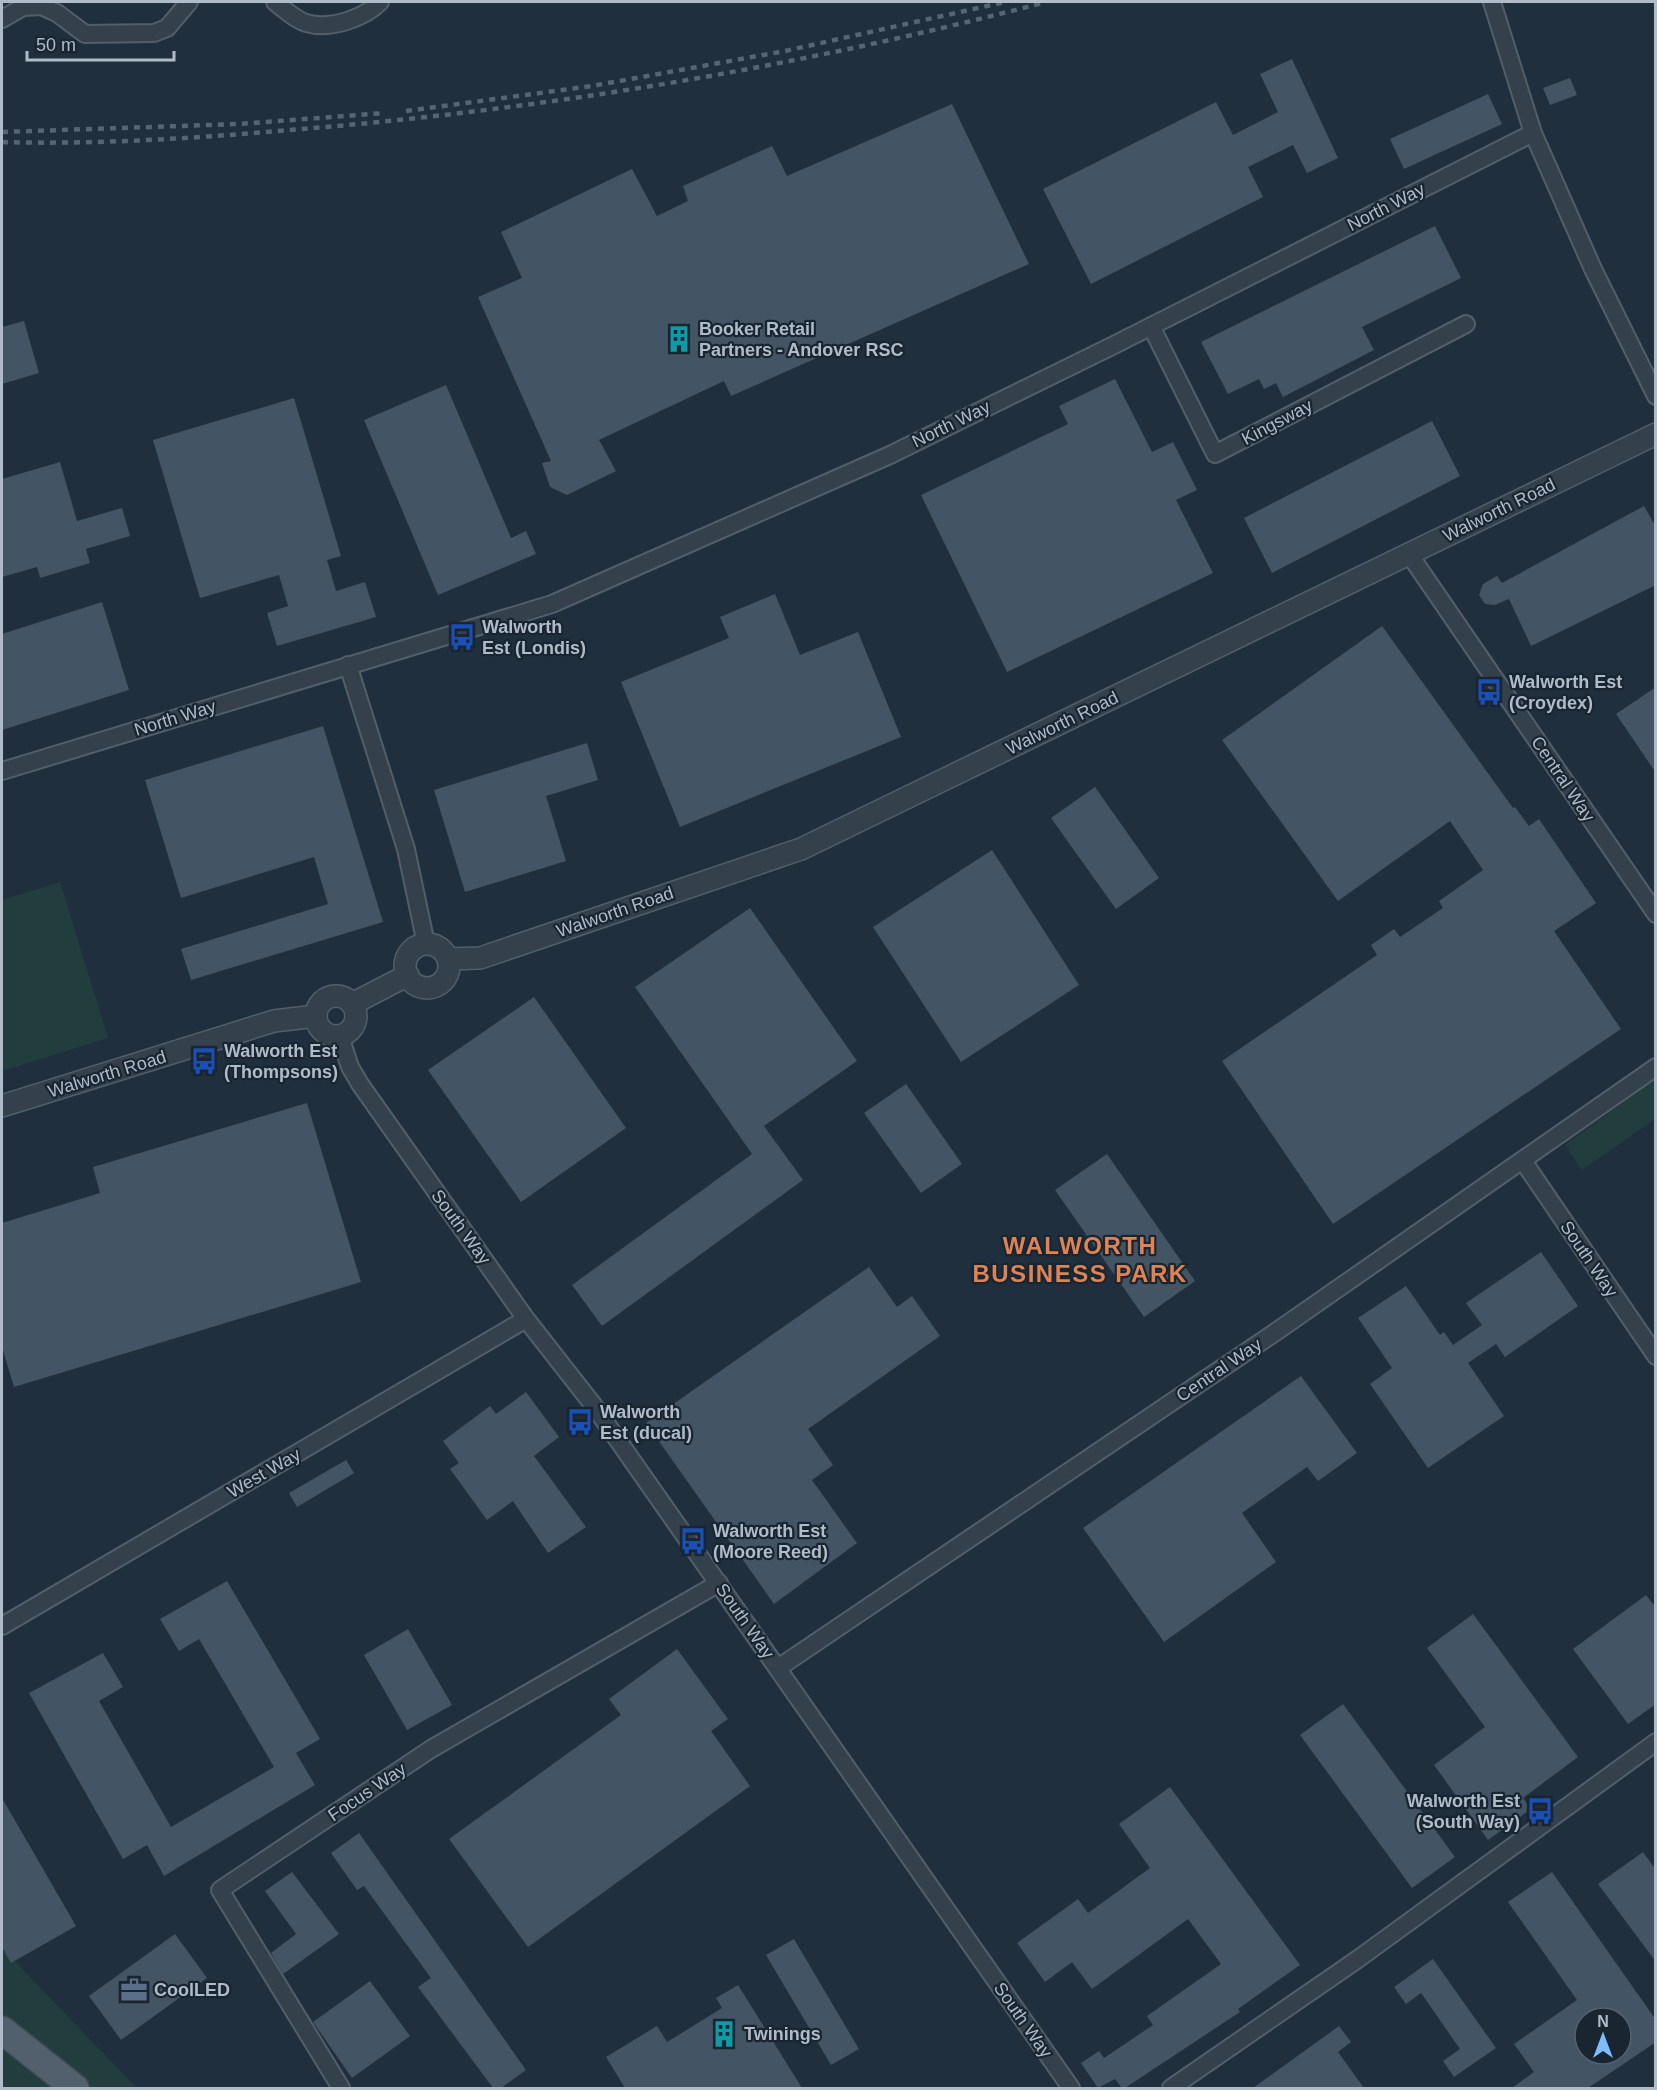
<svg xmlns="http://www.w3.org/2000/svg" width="1657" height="2090" font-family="Helvetica,sans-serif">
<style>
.green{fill:#223d3e}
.building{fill:#435464;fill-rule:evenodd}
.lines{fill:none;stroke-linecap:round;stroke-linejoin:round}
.minor-casing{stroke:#525e6a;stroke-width:20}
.tertiary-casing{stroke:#525e6a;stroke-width:24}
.primary-casing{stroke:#3d4a56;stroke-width:30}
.minor{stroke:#34414d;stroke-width:16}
.tertiary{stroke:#34414d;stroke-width:21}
.primary{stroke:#52606d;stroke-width:27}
.rail{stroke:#556574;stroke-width:4.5;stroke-dasharray:6 6;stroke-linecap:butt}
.labels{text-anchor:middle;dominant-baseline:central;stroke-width:4.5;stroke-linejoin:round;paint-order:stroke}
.street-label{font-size:18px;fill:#afbbc9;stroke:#192631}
.poi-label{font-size:18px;font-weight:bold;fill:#afbbc9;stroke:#192631;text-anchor:start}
.district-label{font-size:24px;font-weight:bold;letter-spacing:1.5px;fill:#de8355;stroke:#192631}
</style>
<rect width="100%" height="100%" fill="#202f3d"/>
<path class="green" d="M 60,882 L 108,1038 L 2,1071 L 2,900 Z
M 1655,1079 L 1655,1119 L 1582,1170 L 1565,1145 Z
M 2,1948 L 130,2081 L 138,2088 L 2,2088 Z"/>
<path class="building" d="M 1292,59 L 1338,158 L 1307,173 L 1293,145 L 1248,167 L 1263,197 L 1091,284 L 1043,189 L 1216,102 L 1233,135 L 1278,112 L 1260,74 Z
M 1570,78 L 1577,95 L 1550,105 L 1543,88 Z
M 1488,94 L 1502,124 L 1404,169 L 1390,139 Z
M 952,104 L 1029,264 L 731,396 L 724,381 L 599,440 L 616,471 L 567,495 L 550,487 L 542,463 L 551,461 L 478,297 L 522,278 L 501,232 L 632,169 L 657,216 L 688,201 L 683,186 L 772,146 L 787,176 Z
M 1435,226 L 1461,278 L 1362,327 L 1374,350 L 1283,397 L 1276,383 L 1264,389 L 1259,379 L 1228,394 L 1201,342 Z
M 24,321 L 39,373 L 2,384 L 2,327 Z
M 1115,379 L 1152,452 L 1173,442 L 1197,490 L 1176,500 L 1213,573 L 1007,672 L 921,495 L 1068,424 L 1059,406 Z
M 446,385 L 511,538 L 526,531 L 536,554 L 438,595 L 364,420 Z
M 294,398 L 341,556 L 327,560 L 336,591 L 365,582 L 376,617 L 277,646 L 267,613 L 288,606 L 279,575 L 200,598 L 153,440 Z
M 1432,421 L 1460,476 L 1272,573 L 1244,518 Z
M 60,462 L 77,521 L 122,508 L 130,536 L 86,549 L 90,563 L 40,578 L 37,567 L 2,577 L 2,479 Z
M 1644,506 L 1656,527 L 1656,585 L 1531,646 L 1509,599 L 1495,605 L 1485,604 L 1479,595 L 1483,584 L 1497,576 L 1502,583 Z
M 775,594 L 800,655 L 858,632 L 901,737 L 680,827 L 621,682 L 729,638 L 720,617 Z
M 102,602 L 129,690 L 2,730 L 2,634 Z
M 1382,626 L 1513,808 L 1515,807 L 1529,826 L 1539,819 L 1596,903 L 1554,931 L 1621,1029 L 1333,1224 L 1222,1061 L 1377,955 L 1371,945 L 1394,929 L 1400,937 L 1443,908 L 1439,901 L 1483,870 L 1450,821 L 1338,901 L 1222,740 Z
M 1656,687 L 1656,773 L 1616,714 Z
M 323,726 L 383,922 L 191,980 L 181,949 L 328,904 L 314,857 L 181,898 L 145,780 Z
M 587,743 L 598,780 L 546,796 L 566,861 L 465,892 L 434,790 Z
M 1095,787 L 1159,878 L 1116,909 L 1051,818 Z
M 992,850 L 1079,985 L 961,1062 L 873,927 Z
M 750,908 L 857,1061 L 764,1126 L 803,1180 L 602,1326 L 572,1285 L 752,1154 L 635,987 Z
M 534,997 L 626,1128 L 521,1202 L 428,1070 Z
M 906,1084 L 962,1164 L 921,1193 L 864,1113 Z
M 307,1103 L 361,1282 L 14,1387 L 2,1347 L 2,1223 L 100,1193 L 93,1167 Z
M 1107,1154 L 1195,1281 L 1144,1317 L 1055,1190 Z
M 1541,1252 L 1578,1306 L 1505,1357 L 1496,1344 L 1468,1363 L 1504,1416 L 1428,1468 L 1370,1384 L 1392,1368 L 1358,1318 L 1406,1286 L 1440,1335 L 1444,1332 L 1453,1345 L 1482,1325 L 1466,1303 Z
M 869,1267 L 897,1307 L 912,1296 L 940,1336 L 808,1429 L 833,1465 L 812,1480 L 857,1543 L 774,1604 L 646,1423 Z
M 1301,1376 L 1357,1453 L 1318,1481 L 1307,1467 L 1242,1513 L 1276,1562 L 1164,1642 L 1083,1528 Z
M 526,1392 L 559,1437 L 534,1456 L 586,1527 L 548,1553 L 513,1501 L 487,1520 L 450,1469 L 459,1463 L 443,1441 L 490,1406 L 496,1414 Z
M 346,1460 L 354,1473 L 297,1507 L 289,1493 Z
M 227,1581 L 320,1739 L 296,1753 L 315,1785 L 164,1876 L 147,1845 L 123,1859 L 29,1693 L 103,1653 L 123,1687 L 99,1701 L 171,1827 L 274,1767 L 199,1639 L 179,1651 L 160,1619 Z
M 1646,1595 L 1656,1608 L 1656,1704 L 1628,1724 L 1573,1649 Z
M 1473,1614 L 1578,1757 L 1523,1798 L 1531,1809 L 1488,1840 L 1434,1765 L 1485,1727 L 1427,1648 Z
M 408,1629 L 452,1705 L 407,1730 L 364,1655 Z
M 677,1649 L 728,1719 L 711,1731 L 750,1786 L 528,1947 L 449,1839 L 621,1715 L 609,1699 Z
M 1343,1704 L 1455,1857 L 1412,1888 L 1300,1735 Z
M 1170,1787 L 1300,1965 L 1238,2009 L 1240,2012 L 1125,2088 L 1122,2088 L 1115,2079 L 1098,2088 L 1081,2063 L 1099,2051 L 1104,2058 L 1153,2025 L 1147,2016 L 1221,1964 L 1188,1919 L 1092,1989 L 1072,1962 L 1045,1982 L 1017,1943 L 1078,1899 L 1088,1913 L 1150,1868 L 1119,1824 Z
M 2,1798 L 76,1926 L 11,1963 L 2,1947 Z
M 359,1833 L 526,2070 L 501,2088 L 493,2088 L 418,1987 L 431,1978 L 364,1886 L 357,1890 L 331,1853 Z
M 1643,1852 L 1656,1870 L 1656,1962 L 1598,1884 Z
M 292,1872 L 339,1934 L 283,1974 L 271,1953 L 296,1934 L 265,1891 Z
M 1552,1872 L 1656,2020 L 1656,2042 L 1588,2088 L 1512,2088 L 1534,2072 L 1514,2044 L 1577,2000 L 1508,1902 ZM 1585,2018 L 1621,2018 L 1621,2054 L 1585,2054 Z
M 175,1934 L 207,1978 L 121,2040 L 89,1996 Z
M 794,1939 L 859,2049 L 831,2065 L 766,1955 Z
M 1433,1959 L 1496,2048 L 1454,2077 L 1443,2061 L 1460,2049 L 1421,1993 L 1406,2004 L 1394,1987 Z
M 370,1981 L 410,2036 L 352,2078 L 313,2022 Z
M 738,1985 L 802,2088 L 625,2088 L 606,2057 L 657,2026 L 667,2042 L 722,2008 L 716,1998 Z
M 1339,2026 L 1351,2042 L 1338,2052 L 1364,2088 L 1253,2088 Z"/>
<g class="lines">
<defs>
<path id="minor" d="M 275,2 C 284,9 294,19 306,23 C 329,30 363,19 380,2
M 1492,2 L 1533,133 L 1593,269 L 1656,396
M 2,19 L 23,7 L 41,6 L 57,13 L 85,34 L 154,33 L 167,28 L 189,2
M 1151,326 L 1215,454 L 1466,324
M 1409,554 L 1656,914
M 348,665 L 406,849 L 426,944
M 2,771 L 552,604 L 890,455 L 1114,345 L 1533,133
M 340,1036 L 350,1067 L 360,1084 L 526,1319 L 594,1406 L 1071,2088
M 1523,1161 L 1656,1356
M 2,1626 L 526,1319
M 778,1668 L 1277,1331 L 1656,1067
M 341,2088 L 220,1890 L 431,1749 L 719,1583
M 1171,2088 L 1358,1959 L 1656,1742"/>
<path id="tertiary" d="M405 966a22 22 0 1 1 44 0a22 22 0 1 1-44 0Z
M 448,959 L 480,958 L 801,849 L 1656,434
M316 1016a20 20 0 1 1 40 0a20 20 0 1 1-40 0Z
M 352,1004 L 408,975
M 2,1106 L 274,1021 L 316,1016"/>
<path id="primary" d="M 2,2030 L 75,2088"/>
</defs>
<use href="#minor" class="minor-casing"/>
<use href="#tertiary" class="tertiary-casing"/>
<use href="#primary" class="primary-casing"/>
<use href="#minor" class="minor"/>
<use href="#tertiary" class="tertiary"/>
<use href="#primary" class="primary"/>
<path class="rail" d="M 406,111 L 592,86 L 785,51 L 1005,2
M 2,132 L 239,124 L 385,113
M 2,142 C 104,145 212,137 314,128 C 561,107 807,65 1046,2"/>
</g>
<defs>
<symbol id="building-bare" viewBox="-9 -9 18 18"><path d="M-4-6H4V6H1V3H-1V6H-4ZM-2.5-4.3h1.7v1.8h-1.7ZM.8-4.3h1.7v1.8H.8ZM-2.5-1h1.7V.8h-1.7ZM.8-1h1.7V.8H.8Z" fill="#0f9aa8" stroke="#192631" stroke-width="2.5" paint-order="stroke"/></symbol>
<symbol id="bus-bare" viewBox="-9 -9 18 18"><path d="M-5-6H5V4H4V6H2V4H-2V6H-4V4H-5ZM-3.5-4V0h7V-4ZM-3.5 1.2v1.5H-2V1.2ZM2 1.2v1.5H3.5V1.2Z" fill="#1a4fb4" stroke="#192631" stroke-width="2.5" paint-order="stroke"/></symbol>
<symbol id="office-bare" viewBox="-9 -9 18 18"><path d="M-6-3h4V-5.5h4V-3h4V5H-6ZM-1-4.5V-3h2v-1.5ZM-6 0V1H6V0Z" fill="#5c6f8a" stroke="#192631" stroke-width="2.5" paint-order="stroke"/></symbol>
</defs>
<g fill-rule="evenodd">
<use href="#building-bare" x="660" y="320" width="38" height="38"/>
<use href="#bus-bare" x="443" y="618" width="38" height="38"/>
<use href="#bus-bare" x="1470" y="673" width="38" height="38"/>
<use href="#bus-bare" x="185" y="1042" width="38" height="38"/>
<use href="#bus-bare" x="561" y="1403" width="38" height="38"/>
<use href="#bus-bare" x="674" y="1522" width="38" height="38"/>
<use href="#bus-bare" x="1521" y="1792" width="38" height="38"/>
<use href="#office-bare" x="115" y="1971" width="38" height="38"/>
<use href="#building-bare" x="705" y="2015" width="38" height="38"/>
</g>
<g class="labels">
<g class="street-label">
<text transform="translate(1386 207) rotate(-27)">North Way</text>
<text transform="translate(1277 422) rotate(-28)">Kingsway</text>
<text transform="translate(951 424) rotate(-26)">North Way</text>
<text transform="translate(1499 510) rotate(-26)">Walworth Road</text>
<text transform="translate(175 718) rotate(-17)">North Way</text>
<text transform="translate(1062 723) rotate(-26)">Walworth Road</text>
<text transform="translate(1563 779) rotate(56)">Central Way</text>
<text transform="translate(615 912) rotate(-19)">Walworth Road</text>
<text transform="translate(107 1074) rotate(-17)">Walworth Road</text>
<text transform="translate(461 1227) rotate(54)">South Way</text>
<text transform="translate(1589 1259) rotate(56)">South Way</text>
<text transform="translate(1219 1370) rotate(-34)">Central Way</text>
<text transform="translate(264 1473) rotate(-30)">West Way</text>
<text transform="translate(745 1621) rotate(55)">South Way</text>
<text transform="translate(367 1792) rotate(-34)">Focus Way</text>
<text transform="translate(1023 2020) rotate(55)">South Way</text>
</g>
<g class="poi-label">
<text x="699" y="329">Booker Retail<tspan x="699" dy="21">Partners - Andover RSC</tspan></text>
<text x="482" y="627">Walworth<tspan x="482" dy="21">Est (Londis)</tspan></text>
<text x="1509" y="682">Walworth Est<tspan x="1509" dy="21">(Croydex)</tspan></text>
<text x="224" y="1051">Walworth Est<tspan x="224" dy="21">(Thompsons)</tspan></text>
<text x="600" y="1412">Walworth<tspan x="600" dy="21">Est (ducal)</tspan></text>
<text x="713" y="1531">Walworth Est<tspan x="713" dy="21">(Moore Reed)</tspan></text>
<text x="1520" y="1801" text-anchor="end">Walworth Est<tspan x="1520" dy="21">(South Way)</tspan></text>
<text x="154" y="1990">CoolLED</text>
<text x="744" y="2034">Twinings</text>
</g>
<g class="district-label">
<text x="1080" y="1245">WALWORTH<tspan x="1080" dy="28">BUSINESS PARK</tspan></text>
</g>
</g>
<rect width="1657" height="2090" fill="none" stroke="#afbbc9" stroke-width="6"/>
<g transform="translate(1603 2036)"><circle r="28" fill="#192631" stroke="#55626e" stroke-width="1.5"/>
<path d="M0-4.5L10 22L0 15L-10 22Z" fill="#7ebcff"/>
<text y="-9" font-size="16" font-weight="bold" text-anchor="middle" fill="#afbbc9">N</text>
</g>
<path d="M27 51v9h147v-9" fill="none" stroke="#afbbc9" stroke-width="3"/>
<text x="36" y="51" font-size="18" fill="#afbbc9" stroke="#192631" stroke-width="4.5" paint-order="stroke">50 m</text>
</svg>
